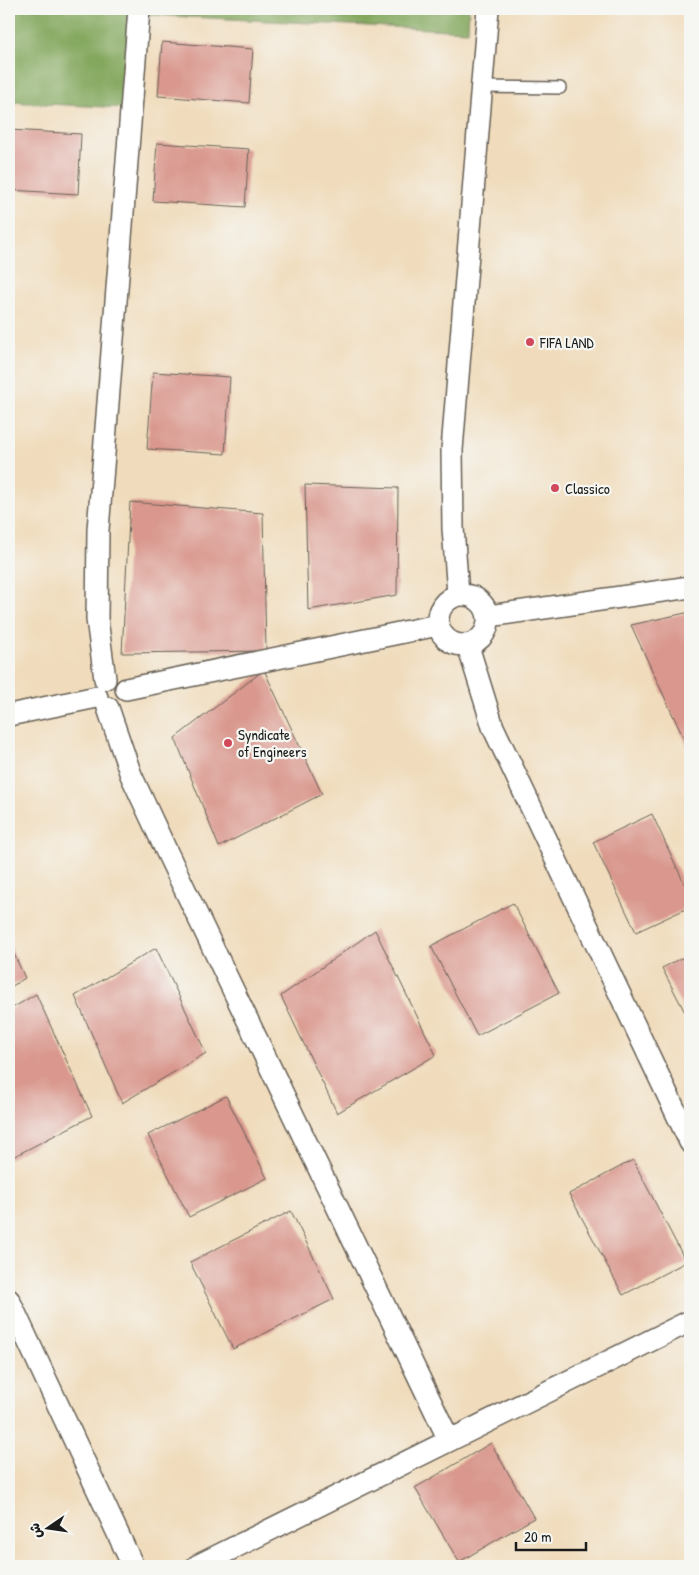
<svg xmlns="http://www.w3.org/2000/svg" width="699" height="1575" font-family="'Patrick Hand','Playpen Sans Arabic',sans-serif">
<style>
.forest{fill:#83a75d;stroke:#50623c}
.building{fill:#d9978d}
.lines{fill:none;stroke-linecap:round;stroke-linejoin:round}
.service-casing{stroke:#665f54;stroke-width:14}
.minor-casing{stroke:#665f54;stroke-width:24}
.service{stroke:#fff;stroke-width:11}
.minor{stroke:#fff;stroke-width:21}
.poi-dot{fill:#d1495b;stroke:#f6f6f2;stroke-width:2}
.labels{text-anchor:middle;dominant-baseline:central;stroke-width:4.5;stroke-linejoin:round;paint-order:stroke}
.poi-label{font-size:15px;fill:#1c1c1c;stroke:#f6f6f2;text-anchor:start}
</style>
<rect width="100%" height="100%" fill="#f6f6f2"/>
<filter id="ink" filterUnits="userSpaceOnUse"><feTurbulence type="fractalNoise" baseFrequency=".02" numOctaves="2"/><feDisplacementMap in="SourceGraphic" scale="10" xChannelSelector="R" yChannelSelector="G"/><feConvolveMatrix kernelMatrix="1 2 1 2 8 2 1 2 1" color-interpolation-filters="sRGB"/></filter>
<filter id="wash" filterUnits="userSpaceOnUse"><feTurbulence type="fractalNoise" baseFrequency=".0096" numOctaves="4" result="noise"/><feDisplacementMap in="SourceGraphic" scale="20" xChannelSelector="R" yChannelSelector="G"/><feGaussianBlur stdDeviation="1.12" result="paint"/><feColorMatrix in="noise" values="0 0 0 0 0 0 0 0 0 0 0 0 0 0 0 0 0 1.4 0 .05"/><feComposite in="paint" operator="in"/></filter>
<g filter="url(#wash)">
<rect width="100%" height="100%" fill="#f0dcbc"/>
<path class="forest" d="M 9,9 L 469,9 L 468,31 L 129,14 L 125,108 L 9,102 Z"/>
<g id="blocks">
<path class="building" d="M 162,42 L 253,49 L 249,103 L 158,96 Z
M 9,130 L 81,134 L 78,194 L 9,190 Z
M 157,143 L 249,149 L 245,207 L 153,201 Z
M 153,372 L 230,377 L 225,454 L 147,449 Z
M 305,485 L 398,488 L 397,595 L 308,610 Z
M 130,502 L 263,513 L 266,651 L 122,653 Z
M 690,612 L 690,752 L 631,625 Z
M 264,670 L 322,794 L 219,847 L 175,738 Z
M 652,814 L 690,896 L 690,907 L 636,932 L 593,842 Z
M 513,903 L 559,993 L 477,1036 L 431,946 Z
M 375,930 L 436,1055 L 337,1113 L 281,996 Z
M 9,943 L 25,978 L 9,988 Z
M 156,948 L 206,1053 L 122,1103 L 75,996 Z
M 690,954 L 690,1022 L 662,968 Z
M 36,994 L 92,1116 L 9,1159 L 9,1010 Z
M 226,1096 L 267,1178 L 189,1217 L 148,1135 Z
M 633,1160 L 686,1262 L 623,1295 L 569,1194 Z
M 291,1211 L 334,1299 L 233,1349 L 190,1262 Z
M 491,1443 L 534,1518 L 459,1562 L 415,1488 Z"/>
</g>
</g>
<g filter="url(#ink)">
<use href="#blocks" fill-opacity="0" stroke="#665f54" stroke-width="1"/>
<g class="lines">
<defs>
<path id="service" d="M 483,87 L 560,88"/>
<path id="minor" d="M 458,594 L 453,528 L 452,450 L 488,9
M438 620a25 25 0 1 1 50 0a25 25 0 1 1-50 0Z
M 489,616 L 690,587
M 468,646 L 493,727 L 690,1142
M 105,679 L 97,619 L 98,530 L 139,9
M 126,689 L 438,625
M 108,708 L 131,775 L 165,848 L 449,1440
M 9,715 L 97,697
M 9,1300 L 133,1566
M 197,1566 L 690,1321"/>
</defs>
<use href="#service" class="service-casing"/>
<use href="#minor" class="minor-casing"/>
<use href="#service" class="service"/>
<use href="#minor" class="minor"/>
</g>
</g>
<g class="poi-dot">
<circle cx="530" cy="342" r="5"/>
<circle cx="555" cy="488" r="5"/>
<circle cx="228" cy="743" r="5"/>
</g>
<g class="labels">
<g class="poi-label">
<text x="540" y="342">FIFA LAND</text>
<text x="565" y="488">Classico</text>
<text x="238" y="734">Syndicate<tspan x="238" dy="17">of Engineers</tspan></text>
</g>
</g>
<rect width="699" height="1575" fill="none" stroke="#f6f6f2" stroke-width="30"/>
<g transform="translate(48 1528) rotate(257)" stroke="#f6f6f2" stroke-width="4" paint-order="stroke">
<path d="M0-4L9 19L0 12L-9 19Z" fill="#1c1c1c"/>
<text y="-8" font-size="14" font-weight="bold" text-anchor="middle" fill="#1c1c1c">ش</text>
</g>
<path d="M516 1542v8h70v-8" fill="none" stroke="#1c1c1c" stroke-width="2.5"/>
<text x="524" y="1542" font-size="15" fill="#1c1c1c" stroke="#f6f6f2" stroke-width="4" paint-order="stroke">20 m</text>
</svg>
